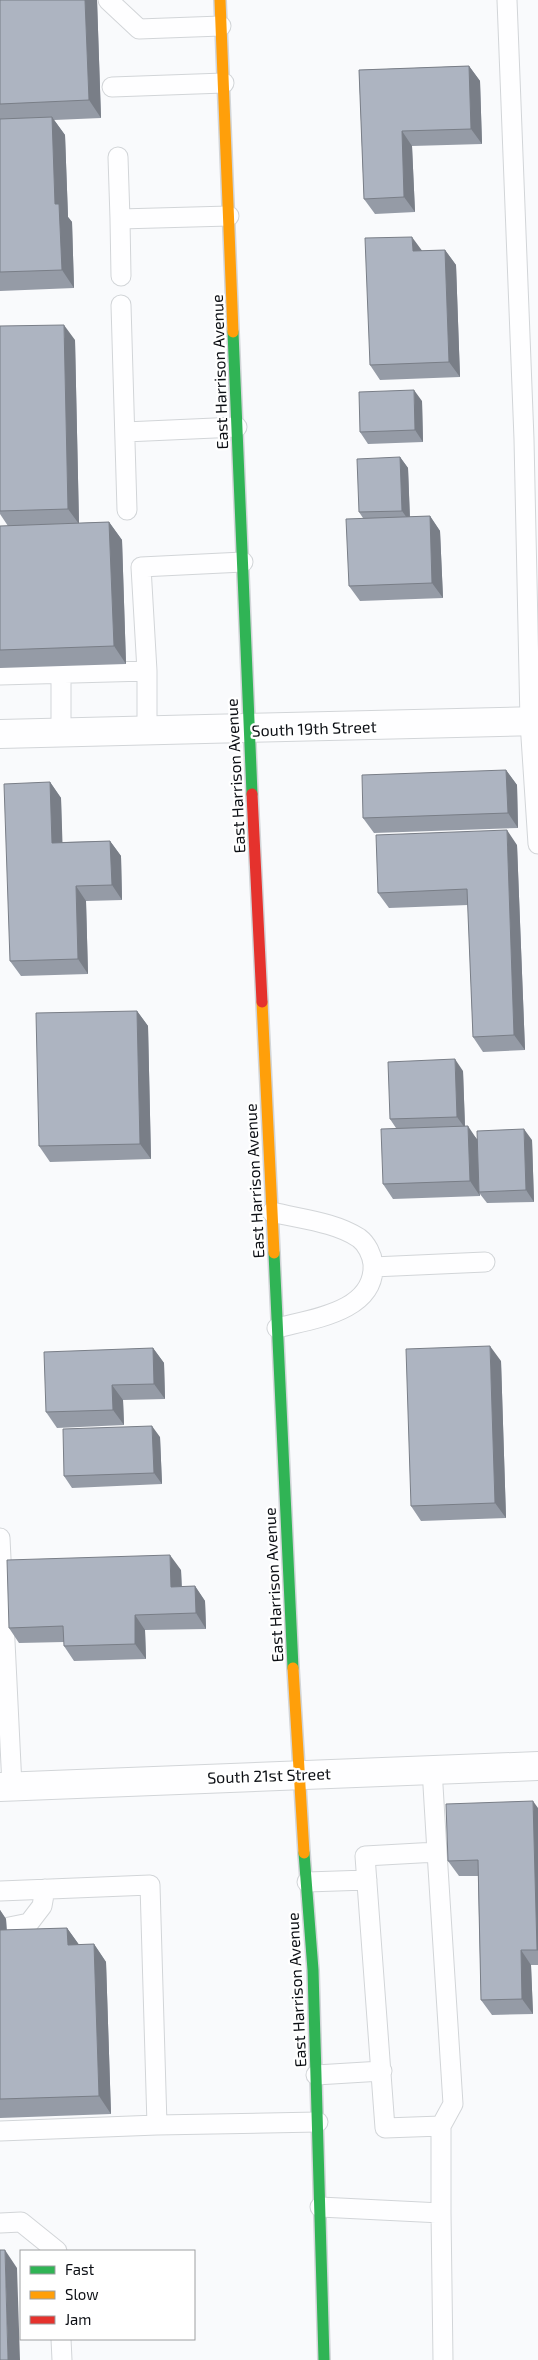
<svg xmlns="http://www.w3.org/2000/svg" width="538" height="2360" font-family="'Exo 2',sans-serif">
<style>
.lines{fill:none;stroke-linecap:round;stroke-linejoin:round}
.lane-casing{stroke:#d2d5d8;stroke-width:21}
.street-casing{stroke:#d2d5d8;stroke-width:30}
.fast-casing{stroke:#d2d5d8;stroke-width:14}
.slow-casing{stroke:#d2d5d8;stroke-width:14}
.jam-casing{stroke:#d2d5d8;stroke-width:14}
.lane{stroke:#fefeff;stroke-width:19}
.street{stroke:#fefeff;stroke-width:28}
.fast{stroke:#30b455;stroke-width:11}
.slow{stroke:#ff9f0a;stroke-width:11}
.jam{stroke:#e5322d;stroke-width:11}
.wall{fill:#959ba6}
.shaded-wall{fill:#797e87}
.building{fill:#adb4c1;stroke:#797e87}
.labels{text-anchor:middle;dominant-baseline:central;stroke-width:4.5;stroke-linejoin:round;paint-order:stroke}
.street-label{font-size:16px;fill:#0c0f14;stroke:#fff}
</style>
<rect width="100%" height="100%" fill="#f9fafc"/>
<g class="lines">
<defs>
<path id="lane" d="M 108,0 L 139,29 L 221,26
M 507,0 L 524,439 L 530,722 L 538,844
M 112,87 L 224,83
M 118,157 L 120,219 L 229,216
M 120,219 L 121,276
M 121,305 L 127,510
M 125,432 L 237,427
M 61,674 L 61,733
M 0,675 L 147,671
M 147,732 L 147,671 L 141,567 L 243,562
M 272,1212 C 300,1219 335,1222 359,1238 C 367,1244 372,1255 373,1264 C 376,1312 311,1319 277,1328
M 373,1267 L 485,1262
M 0,1538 L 12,1786
M 432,1769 L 437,1852 L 365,1856 L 385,2128 L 441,2126
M 437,1852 L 453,2104 L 441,2126 L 441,2213
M 307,1882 L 367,1880
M 0,1891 L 150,1885 L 157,2125
M 0,1929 L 29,1923 L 42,1906 L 45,1889
M 316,2075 L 382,2071
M 0,2131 L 157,2125 L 318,2122
M 320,2207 L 441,2213 L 443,2360
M 0,2223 L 21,2222 L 57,2251
M 61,2339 L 62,2360"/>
<path id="street" d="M 0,734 L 538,721
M 0,1787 L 538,1766"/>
<path id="fast" d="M 233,332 L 252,794
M 274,1253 L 293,1668
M 304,1853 L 313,1970 L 324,2360"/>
<path id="slow" d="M 220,0 L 233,332
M 262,1002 L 274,1253
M 293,1668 L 304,1853"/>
<path id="jam" d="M 252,794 L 262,1002"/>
</defs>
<use href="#lane" class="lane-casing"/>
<use href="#street" class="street-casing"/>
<use href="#fast" class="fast-casing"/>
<use href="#slow" class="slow-casing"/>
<use href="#jam" class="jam-casing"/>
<use href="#lane" class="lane"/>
<use href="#street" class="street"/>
<use href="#fast" class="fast"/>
<use href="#slow" class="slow"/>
<use href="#jam" class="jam"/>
</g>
<path class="wall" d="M 0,0 L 97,0 L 101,118 L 54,120 L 65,135 L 68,217 L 72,222 L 74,288 L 0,291 Z
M 469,66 L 480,81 L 482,144 L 412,146 L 415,212 L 375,214 L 364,199 L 359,70 Z
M 445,250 L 456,265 L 460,377 L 380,380 L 370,365 L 422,251 Z
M 0,326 L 75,340 L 79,523 L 109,522 L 122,540 L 126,664 L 0,668 L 0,526 L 8,526 L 0,514 Z
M 422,401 L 423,442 L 368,444 L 360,432 Z
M 400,457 L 408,468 L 410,517 L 430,516 L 440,531 L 443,598 L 360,601 L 349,586 L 363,518 L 359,512 Z
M 506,770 L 517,785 L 518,828 L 374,833 L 363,818 Z
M 50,782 L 61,798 L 62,842 L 110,841 L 121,856 L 122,900 L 86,901 L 88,974 L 21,976 L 10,961 Z
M 517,845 L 525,1050 L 483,1052 L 473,1037 L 468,905 L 389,908 L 378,893 Z
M 137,1011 L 148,1026 L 151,1159 L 50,1162 L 39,1146 Z
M 463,1071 L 465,1126 L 477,1139 L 532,1140 L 534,1202 L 487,1203 L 480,1194 L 480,1196 L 393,1199 L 383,1184 L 396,1128 L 390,1119 Z
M 153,1348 L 164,1363 L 165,1399 L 123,1400 L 124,1425 L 57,1428 L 46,1412 Z
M 501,1361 L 506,1518 L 421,1521 L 411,1506 Z
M 160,1437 L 162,1484 L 72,1488 L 64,1476 Z
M 181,1570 L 182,1587 L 195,1586 L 205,1601 L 206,1629 L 145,1630 L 146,1659 L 74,1661 L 64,1646 L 64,1642 L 19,1643 L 9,1628 Z
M 538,1808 L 538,1965 L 531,1965 L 533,2014 L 492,2015 L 481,2000 L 478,1876 L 459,1876 L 448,1861 Z
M 0,1910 L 6,1919 L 7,1930 L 67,1928 L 79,1945 L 94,1944 L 106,1962 L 111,2114 L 0,2118 Z"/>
<path class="shaded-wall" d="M 85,0 L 97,0 L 101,118 L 89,100 Z
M 469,66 L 480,81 L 482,144 L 471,129 Z
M 52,117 L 65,135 L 68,217 L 72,222 L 74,288 L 62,270 L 55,204 Z
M 402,131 L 412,146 L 415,212 L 404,197 Z
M 412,237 L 423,252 L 413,251 Z
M 445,250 L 456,265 L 460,377 L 449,362 Z
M 64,325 L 75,340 L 79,524 L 68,509 Z
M 414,390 L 422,401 L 423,442 L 415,430 Z
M 400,457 L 408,468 L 410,522 L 402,511 Z
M 430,516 L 440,531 L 443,598 L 432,583 Z
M 109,522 L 122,540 L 126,664 L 114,646 Z
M 506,770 L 517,785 L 518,828 L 508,813 Z
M 50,782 L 61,798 L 63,858 L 52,843 Z
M 507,830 L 517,845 L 525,1050 L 514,1035 Z
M 110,841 L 121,856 L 122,900 L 112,885 Z
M 76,886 L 86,901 L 88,974 L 78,959 Z
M 137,1011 L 148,1026 L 151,1159 L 140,1144 Z
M 455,1059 L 463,1071 L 465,1128 L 457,1117 Z
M 468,1126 L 478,1141 L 479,1192 L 480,1196 L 470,1181 Z
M 524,1129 L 532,1140 L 534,1202 L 526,1190 Z
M 490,1346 L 501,1361 L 506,1518 L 495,1503 Z
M 153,1348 L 164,1363 L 165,1399 L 154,1384 Z
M 112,1385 L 123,1400 L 124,1425 L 113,1410 Z
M 152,1426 L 160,1437 L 162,1484 L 154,1473 Z
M 170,1555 L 181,1570 L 182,1602 L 171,1587 Z
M 195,1586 L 205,1601 L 206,1629 L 196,1613 Z
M 135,1615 L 145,1630 L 146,1659 L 135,1644 Z
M 533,1801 L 538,1808 L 538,1951 L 537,1950 Z
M 0,1910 L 6,1919 L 7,1949 L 0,1938 Z
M 67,1928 L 80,1946 L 68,1945 Z
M 94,1944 L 106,1962 L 111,2114 L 99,2096 Z
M 521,1950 L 531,1965 L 533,2014 L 522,1999 Z
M 5,2250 L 17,2268 L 20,2360 L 8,2360 Z"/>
<path class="building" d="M 0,0 L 85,0 L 89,100 L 0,104 Z
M 469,66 L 471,129 L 402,131 L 404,197 L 364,199 L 359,70 Z
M 52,117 L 55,204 L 59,204 L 62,270 L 0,272 L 0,119 Z
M 412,237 L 413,251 L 445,250 L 449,362 L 370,365 L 365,238 Z
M 64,325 L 68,509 L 0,511 L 0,326 Z
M 414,390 L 415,430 L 360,432 L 359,392 Z
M 400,457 L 402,511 L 359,512 L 357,459 Z
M 430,516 L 432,583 L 349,586 L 346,519 Z
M 109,522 L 114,646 L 0,650 L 0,526 Z
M 506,770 L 508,813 L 363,818 L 362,775 Z
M 50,782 L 52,843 L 110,841 L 112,885 L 76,886 L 78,959 L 10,961 L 4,784 Z
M 507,830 L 514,1035 L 473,1037 L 467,889 L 378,893 L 376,835 Z
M 137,1011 L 140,1144 L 39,1146 L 36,1013 Z
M 455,1059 L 457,1117 L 390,1119 L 388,1062 Z
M 468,1126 L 470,1181 L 383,1184 L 381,1129 Z
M 524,1129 L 526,1190 L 479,1192 L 477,1131 Z
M 490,1346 L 495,1503 L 411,1506 L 406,1349 Z
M 153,1348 L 154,1384 L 112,1385 L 113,1410 L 46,1412 L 44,1352 Z
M 152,1426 L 154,1473 L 64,1476 L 63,1429 Z
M 170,1555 L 171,1587 L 195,1586 L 196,1613 L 135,1615 L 135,1644 L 64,1646 L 63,1626 L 9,1628 L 7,1560 Z
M 533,1801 L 537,1950 L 521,1950 L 522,1999 L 481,2000 L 478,1860 L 448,1861 L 446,1804 Z
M 67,1928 L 68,1945 L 94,1944 L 99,2096 L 0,2099 L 0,1930 Z
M 0,2250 L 5,2250 L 8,2360 L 0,2360 Z"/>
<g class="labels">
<g class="street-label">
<text transform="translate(219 372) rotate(-92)">East Harrison Avenue</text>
<text transform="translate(314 728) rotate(-2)">South 19th Street</text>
<text transform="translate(235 776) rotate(-93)">East Harrison Avenue</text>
<text transform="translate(254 1181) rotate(-93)">East Harrison Avenue</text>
<text transform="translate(273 1585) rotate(-93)">East Harrison Avenue</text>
<text transform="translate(269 1775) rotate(-2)">South 21st Street</text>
<text transform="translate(296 1990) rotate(-93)">East Harrison Avenue</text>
</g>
</g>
<rect x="20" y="2250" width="175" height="90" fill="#ffffff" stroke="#9e9fa1"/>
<rect x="30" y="2266" width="25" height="8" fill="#30b455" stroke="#9e9fa1"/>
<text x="65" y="2275" font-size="15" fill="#0c0f14">Fast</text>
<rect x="30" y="2291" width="25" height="8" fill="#ff9f0a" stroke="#9e9fa1"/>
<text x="65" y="2300" font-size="15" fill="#0c0f14">Slow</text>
<rect x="30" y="2316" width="25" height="8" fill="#e5322d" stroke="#9e9fa1"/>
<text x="65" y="2325" font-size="15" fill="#0c0f14">Jam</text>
</svg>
